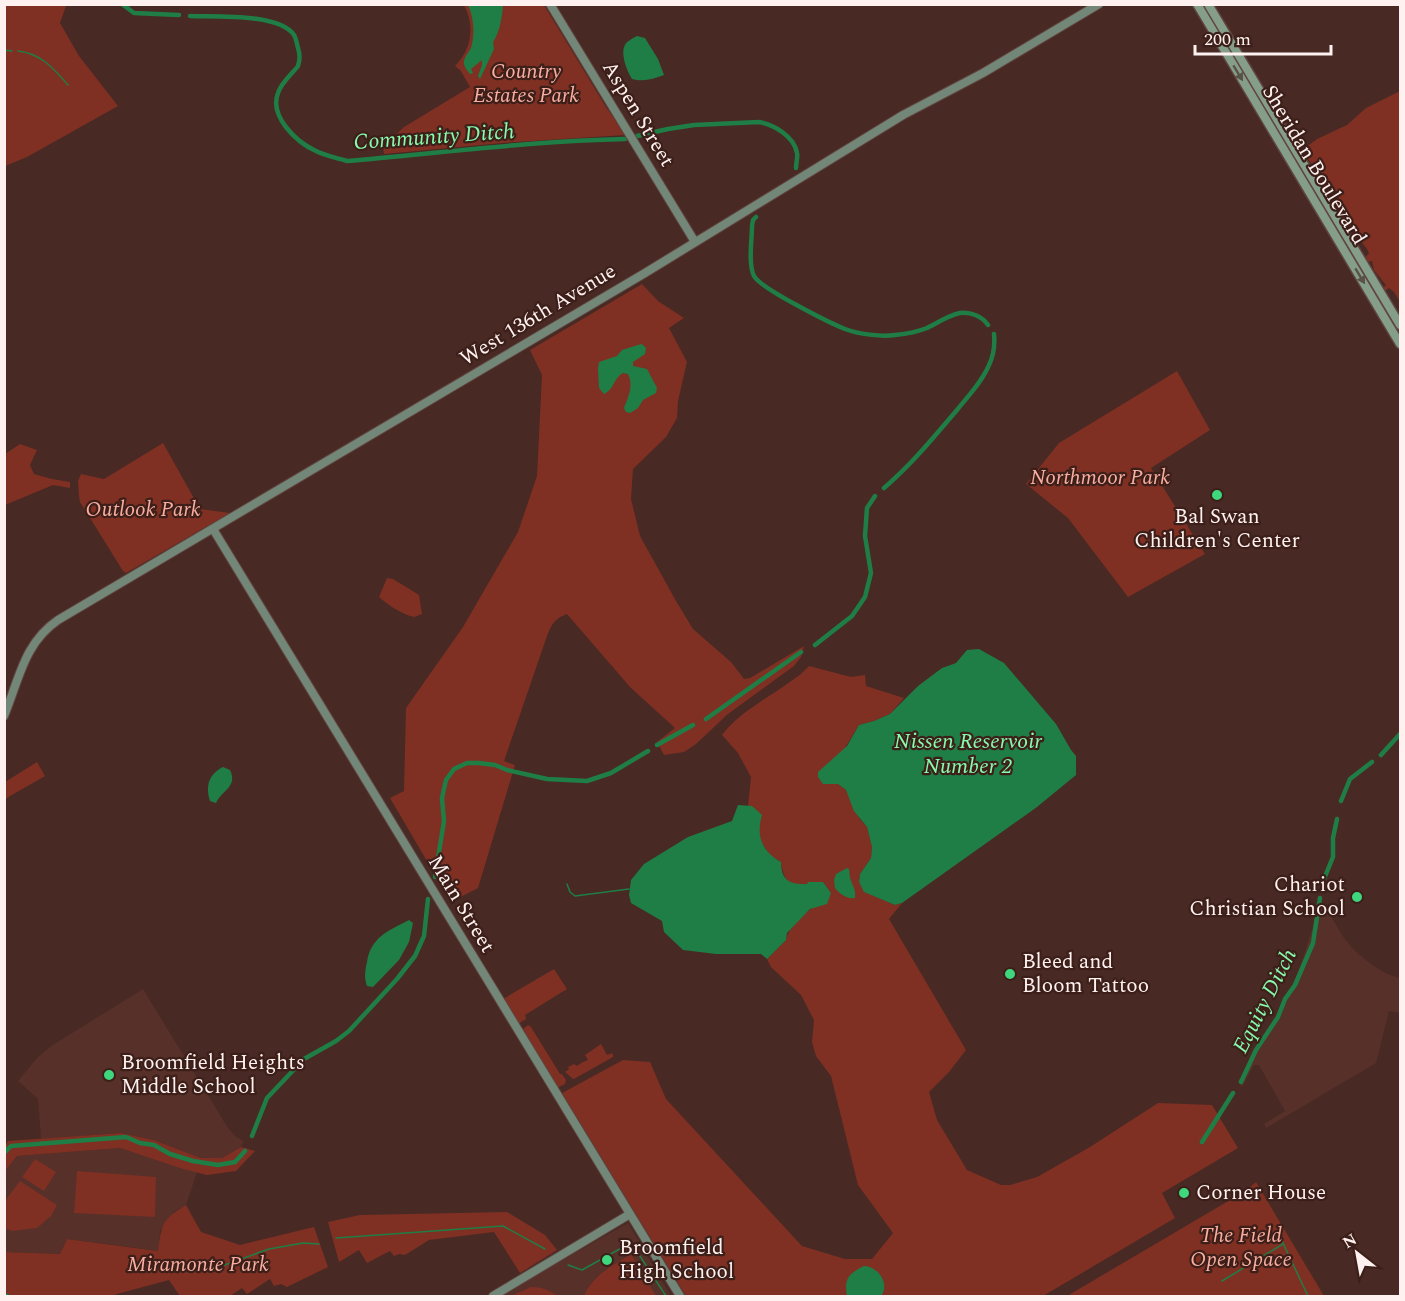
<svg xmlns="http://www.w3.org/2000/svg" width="1405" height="1301" font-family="Spectral,serif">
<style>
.built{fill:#563029}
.green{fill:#7f3023}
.water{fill:#1f7e46}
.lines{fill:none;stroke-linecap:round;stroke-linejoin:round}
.stream{stroke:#1f7e46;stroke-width:1.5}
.canal{stroke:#1f7e46;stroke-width:4.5}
.secondary-casing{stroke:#614540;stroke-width:10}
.primary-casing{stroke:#614540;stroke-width:11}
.secondary{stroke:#738778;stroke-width:8}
.primary{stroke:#849e8a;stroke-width:8}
.oneway{fill:#595247}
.poi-dot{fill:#3fd77d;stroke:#3d1f1a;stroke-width:2}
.labels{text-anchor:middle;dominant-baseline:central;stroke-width:4.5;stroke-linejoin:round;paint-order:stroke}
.park-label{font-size:21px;font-style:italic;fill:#f9aea0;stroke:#3d1f1a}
.street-label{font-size:21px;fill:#fef1ef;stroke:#3d1f1a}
.poi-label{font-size:21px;fill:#fef1ef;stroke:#3d1f1a;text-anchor:start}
.water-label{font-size:22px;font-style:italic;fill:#87fbac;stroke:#3d1f1a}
</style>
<rect width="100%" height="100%" fill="#482924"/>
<path class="built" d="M 1318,895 L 1344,938 L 1356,952 L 1371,964 L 1387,974 L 1400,978 L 1400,1013 L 1389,1011 L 1376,1063 L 1266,1128 L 1264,1124 L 1285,1111 L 1259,1065 L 1254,1065 L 1242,1087 L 1238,1081 L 1258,1046 L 1277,1016 L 1282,1001 L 1296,980 L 1313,926 Z
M 143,989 L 228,1128 L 236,1137 L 244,1141 L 241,1147 L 222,1158 L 201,1158 L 154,1140 L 121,1133 L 41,1139 L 38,1099 L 18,1081 L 37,1058 L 51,1046 Z
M 120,1148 L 197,1172 L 186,1205 L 174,1212 L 160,1231 L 159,1251 L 67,1239 L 60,1254 L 5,1252 L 4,1171 L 17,1156 Z
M 628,1223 L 671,1296 L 499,1296 Z"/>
<path class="green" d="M 5,4 L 68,5 L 66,6 L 60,23 L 79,56 L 118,106 L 27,157 L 5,166 Z
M 464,5 L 544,5 L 606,107 L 626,135 L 502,143 L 384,154 L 383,147 L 404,127 L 470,87 L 461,71 L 455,66 C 472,49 475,25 464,5 Z
M 1400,91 L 1400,302 L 1394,292 L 1389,288 L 1385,291 L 1383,288 L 1386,285 L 1374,270 L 1372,261 L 1367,262 L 1365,258 L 1369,253 L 1367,249 L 1343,218 L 1338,196 L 1334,188 L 1310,162 L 1301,147 L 1303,146 L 1305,148 L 1317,139 L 1347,125 L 1366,108 Z
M 642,284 L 658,301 L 684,318 L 669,328 L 687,362 L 678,401 L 677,418 L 666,437 L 633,469 L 631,499 L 640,536 L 676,601 L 693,629 L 731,662 L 744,679 L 750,678 L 804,646 L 801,657 L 794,666 L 728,714 L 696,744 L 684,752 L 664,755 L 657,742 L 675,728 L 630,687 L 567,614 C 554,619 552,624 547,636 L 504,761 L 515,765 L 478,888 L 451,902 L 390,798 L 404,791 L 406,708 L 463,627 L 518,532 L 537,476 L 542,375 L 530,350 Z
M 1177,371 L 1210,430 L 1151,468 L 1205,554 L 1128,597 L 1068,518 L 1026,484 L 1059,443 Z
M 163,443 L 200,509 L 230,513 L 126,573 L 123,571 L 80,502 L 79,496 L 78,481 L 81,474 L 104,479 Z
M 20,444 L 37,450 L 30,465 L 34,474 L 52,479 L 70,482 L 70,488 L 53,485 L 5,505 L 5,454 Z
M 387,578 L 393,579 L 419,595 L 422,614 L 414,617 C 402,614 389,606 379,597 Z
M 809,666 L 851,677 L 865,675 L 866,686 L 904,698 L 890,714 L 874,721 L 859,725 L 823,784 L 838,784 L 846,790 L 860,819 L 867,827 L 872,847 L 871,858 L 860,874 L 859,882 L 865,892 L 895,905 L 902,903 L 889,919 L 966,1050 L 949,1072 L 929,1092 L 937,1120 L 967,1170 L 1001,1185 L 1010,1185 L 1037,1177 L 1090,1147 L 1158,1103 L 1212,1105 L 1238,1148 L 1162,1193 L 1175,1218 L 1043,1296 L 686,1296 L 562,1093 L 623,1060 L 650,1062 L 666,1099 L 802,1246 L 845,1259 L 872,1259 L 893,1233 L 858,1185 L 831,1076 L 816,1056 L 812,1042 L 814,1020 L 801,995 L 771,967 L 767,959 L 786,940 C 788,924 819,903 831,893 L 823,882 C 810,881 793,891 785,877 C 783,871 781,868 781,862 L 771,856 L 762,844 L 759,834 L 759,825 L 752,806 L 748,806 L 751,777 L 738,753 L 722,735 C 740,711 770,697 794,679 C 799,676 804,671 809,666 Z
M 37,762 L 45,776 L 5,799 L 5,782 Z
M 554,969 L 567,989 L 525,1015 L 526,1019 L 518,1024 L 503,999 Z
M 528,1025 L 531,1027 L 560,1074 L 562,1074 L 566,1080 L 565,1084 L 557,1088 L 522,1030 Z
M 601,1044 L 607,1055 L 612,1053 L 613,1055 L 613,1057 L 574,1079 L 572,1078 L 565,1072 L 569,1069 L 568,1067 L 574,1064 L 577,1066 L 581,1063 L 588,1060 L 585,1055 Z
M 121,1133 L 154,1140 L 201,1158 L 222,1158 L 241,1147 L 255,1151 L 236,1171 L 207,1175 L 183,1169 L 120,1148 L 17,1156 L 5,1171 L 5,1146 L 8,1141 Z
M 35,1159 L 56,1172 L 44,1191 L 22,1177 Z
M 77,1171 L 156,1177 L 155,1217 L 74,1213 Z
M 20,1181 L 57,1205 L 51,1216 L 37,1228 L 12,1231 L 5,1228 L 5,1201 Z
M 1256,1182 L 1324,1296 L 1067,1296 L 1247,1190 Z
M 186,1205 L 201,1232 L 240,1245 L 314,1227 L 328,1267 L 287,1287 L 281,1284 L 274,1286 L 270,1279 L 247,1294 L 242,1288 L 230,1296 L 180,1296 L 169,1280 L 117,1294 L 112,1296 L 5,1296 L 5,1250 L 5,1252 L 60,1254 L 67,1239 L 158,1251 C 162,1224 161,1220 186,1205 Z
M 507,1212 L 545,1235 L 557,1250 L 520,1273 L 494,1232 L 429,1240 L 405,1255 L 399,1254 L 394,1256 L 390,1251 L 367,1263 L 359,1250 L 339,1262 L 328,1222 L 360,1215 Z
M 631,1254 L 656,1296 L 584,1296 C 593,1275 612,1266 631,1254 Z
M 531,1287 C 542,1287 549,1290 557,1296 L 511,1296 Z"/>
<path class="water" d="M 468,5 L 503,5 C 502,17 500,32 493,42 L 494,49 L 480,79 L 478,76 L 482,65 L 482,60 L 471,69 L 473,73 L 470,74 C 467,70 463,66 464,61 C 465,56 469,52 471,48 C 475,34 474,18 468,5 Z
M 637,36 L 645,38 L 658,59 L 664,75 C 653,79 644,82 632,79 C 627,71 620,54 625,45 C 627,41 632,39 637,36 Z
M 641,344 L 643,345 L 646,348 L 645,354 L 633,362 L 633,366 L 647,369 L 657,388 L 656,393 L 643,400 L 638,408 L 630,413 L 626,412 L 624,408 C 628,397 634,386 628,374 L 623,373 C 614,377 614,390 604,394 L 599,388 L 598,369 L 599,362 L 617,356 L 622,350 Z
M 979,649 L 1004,663 L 1056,724 L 1071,750 L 1076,756 L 1076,775 L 1037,807 L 902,903 L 895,905 L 864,892 L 859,882 L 860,874 L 871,858 L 872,847 L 867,827 L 854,811 L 846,790 L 838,784 L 823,784 L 818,777 L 818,772 L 847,746 L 859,725 L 874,721 L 890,714 L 918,686 L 942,668 L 956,663 L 967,650 Z
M 223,767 L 230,770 C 238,787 222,790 216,803 L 210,801 C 205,786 209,774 223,767 Z
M 738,805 L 752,806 L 762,815 C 756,835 761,851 781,862 C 781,880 790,885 807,884 L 808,882 L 823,882 L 831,893 L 827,904 L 810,909 L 787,933 L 786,940 L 767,959 L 761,954 L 716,954 L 683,950 L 664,932 L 662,921 L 631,903 L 629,895 L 631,880 L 644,864 L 688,837 L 732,821 Z
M 847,868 L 849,869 L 850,878 L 855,891 L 855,898 C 846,899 840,894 835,888 L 834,880 L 836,874 Z
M 409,920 L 413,923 L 409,942 L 399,960 L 373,987 L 367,986 C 364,978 365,971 367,962 C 371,937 388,931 409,920 Z
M 864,1266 C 879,1267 890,1284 881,1296 L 847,1296 C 844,1279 848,1274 864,1266 Z"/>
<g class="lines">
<path class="stream" d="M 4,50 L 12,51
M 18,51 C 42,54 53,68 68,85
M 567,884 L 570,892 L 575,896 L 629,889
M 336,1238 L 503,1226 L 545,1249
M 1282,1241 L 1308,1296
M 173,1261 L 219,1267 L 269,1249 L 303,1243 L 319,1244
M 568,1265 L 582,1270 L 625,1246 L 634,1247 L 666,1296
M 1222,1281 L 1283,1244"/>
<path class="canal" d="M 122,4 L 134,13 L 179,15
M 190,16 C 215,17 279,13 294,35 C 296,38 297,44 298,48 C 300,54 300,60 298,66 C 292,74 281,83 278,93 C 269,116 296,142 316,151 C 326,156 337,158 347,161 C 440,153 533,141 625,139
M 637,136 L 668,129 L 694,125 L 759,122 C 774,125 794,136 797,153 C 798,157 796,163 796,168
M 756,217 L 753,220 L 752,226 C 752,240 748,264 754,276 C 760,288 830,323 845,329 C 858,334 881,337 895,335 C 905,334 917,332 927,328 C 937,323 949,315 960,313 C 971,312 982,316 988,325
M 884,488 C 912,464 933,438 957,410 C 968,396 982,382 989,365 C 994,355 995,345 994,334
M 815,645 L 852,616 L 865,597 L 871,573 L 865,536 L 867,508 L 875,496
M 706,719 L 801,652
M 657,745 L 693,725
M 1381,755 L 1400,734
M 1341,801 L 1350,779 L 1372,762
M 435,877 L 444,821 L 442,798 L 446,780 L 454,769 L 467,763 L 479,763 L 495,765 L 507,770 L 547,779 L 587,781 L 611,773 L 648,751
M 1324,879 L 1333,857 L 1333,838 L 1337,819
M 1241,1082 L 1256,1050 L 1278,1017 L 1285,999 L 1295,985 L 1313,943 L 1320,898
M 252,1136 L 267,1098 L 304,1059 L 336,1041 L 349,1031 L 397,979 L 415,956 L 424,936 L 428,899
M 1202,1142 L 1233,1093
M 4,1153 L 11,1146 L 126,1137 L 140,1143 L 154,1145 L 170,1154 L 193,1161 L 218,1165 L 235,1162 L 245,1151
M 4,1295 L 7,1296"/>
<defs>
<path id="secondary" d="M 550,4 L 695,242
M 213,529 L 680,1296
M 4,716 C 19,680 24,643 58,620 L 645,273 L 903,115 L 983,73 L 1099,4
M 493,1296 L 630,1214"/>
<path id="primary" d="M 1197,4 L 1400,344
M 1208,4 L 1400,325"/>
</defs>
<use href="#secondary" class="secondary-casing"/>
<use href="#primary" class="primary-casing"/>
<use href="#secondary" class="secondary"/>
<use href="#primary" class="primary"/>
</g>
<defs><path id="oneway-solid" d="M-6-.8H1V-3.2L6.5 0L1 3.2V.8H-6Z" transform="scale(1.5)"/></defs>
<g class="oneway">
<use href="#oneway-solid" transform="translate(1238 73) rotate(59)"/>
<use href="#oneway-solid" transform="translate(1360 276) rotate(59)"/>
</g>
<g class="poi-dot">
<circle cx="1217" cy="495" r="6"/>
<circle cx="1357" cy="897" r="6"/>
<circle cx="1010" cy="974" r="6"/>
<circle cx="109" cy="1075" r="6"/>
<circle cx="1184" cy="1193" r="6"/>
<circle cx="607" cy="1260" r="6"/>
</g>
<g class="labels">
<g class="park-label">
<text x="526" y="72">Country<tspan x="526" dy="24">Estates Park</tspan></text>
<text x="1100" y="478">Northmoor Park</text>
<text x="143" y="510">Outlook Park</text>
<text x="1241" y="1236">The Field<tspan x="1241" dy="24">Open Space</tspan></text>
<text x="198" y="1265">Miramonte Park</text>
</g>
<g class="street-label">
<text transform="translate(638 114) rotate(59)">Aspen Street</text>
<text transform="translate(1314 165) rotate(59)">Sheridan Boulevard</text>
<text transform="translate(538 315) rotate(-31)">West 136th Avenue</text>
<text transform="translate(461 904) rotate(59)">Main Street</text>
</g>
<g class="poi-label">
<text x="1217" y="517" text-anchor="middle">Bal Swan<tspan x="1217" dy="24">Children's Center</tspan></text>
<text x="1345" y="885" text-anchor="end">Chariot<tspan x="1345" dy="24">Christian School</tspan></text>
<text x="1022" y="962">Bleed and<tspan x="1022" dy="24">Bloom Tattoo</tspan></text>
<text x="121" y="1063">Broomfield Heights<tspan x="121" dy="24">Middle School</tspan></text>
<text x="1196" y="1193">Corner House</text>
<text x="619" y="1248">Broomfield<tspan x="619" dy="24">High School</tspan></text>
</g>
<g class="water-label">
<text transform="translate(434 137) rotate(-4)">Community Ditch</text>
<text x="968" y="741">Nissen Reservoir<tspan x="968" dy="25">Number 2</tspan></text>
<text transform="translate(1265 1001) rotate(-63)">Equity Ditch</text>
</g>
</g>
<rect width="1405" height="1301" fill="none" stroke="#fef1ef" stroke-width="12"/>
<g transform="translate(1357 1253) rotate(329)" stroke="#3d1f1a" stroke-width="4.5" paint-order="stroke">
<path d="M0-4.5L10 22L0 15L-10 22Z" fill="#fef1ef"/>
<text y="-9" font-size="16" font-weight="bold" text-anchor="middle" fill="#fef1ef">N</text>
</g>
<path d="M1195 45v9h136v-9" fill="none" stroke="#fef1ef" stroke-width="3"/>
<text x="1204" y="45" font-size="18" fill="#fef1ef" stroke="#3d1f1a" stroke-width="4.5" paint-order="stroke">200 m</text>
</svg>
